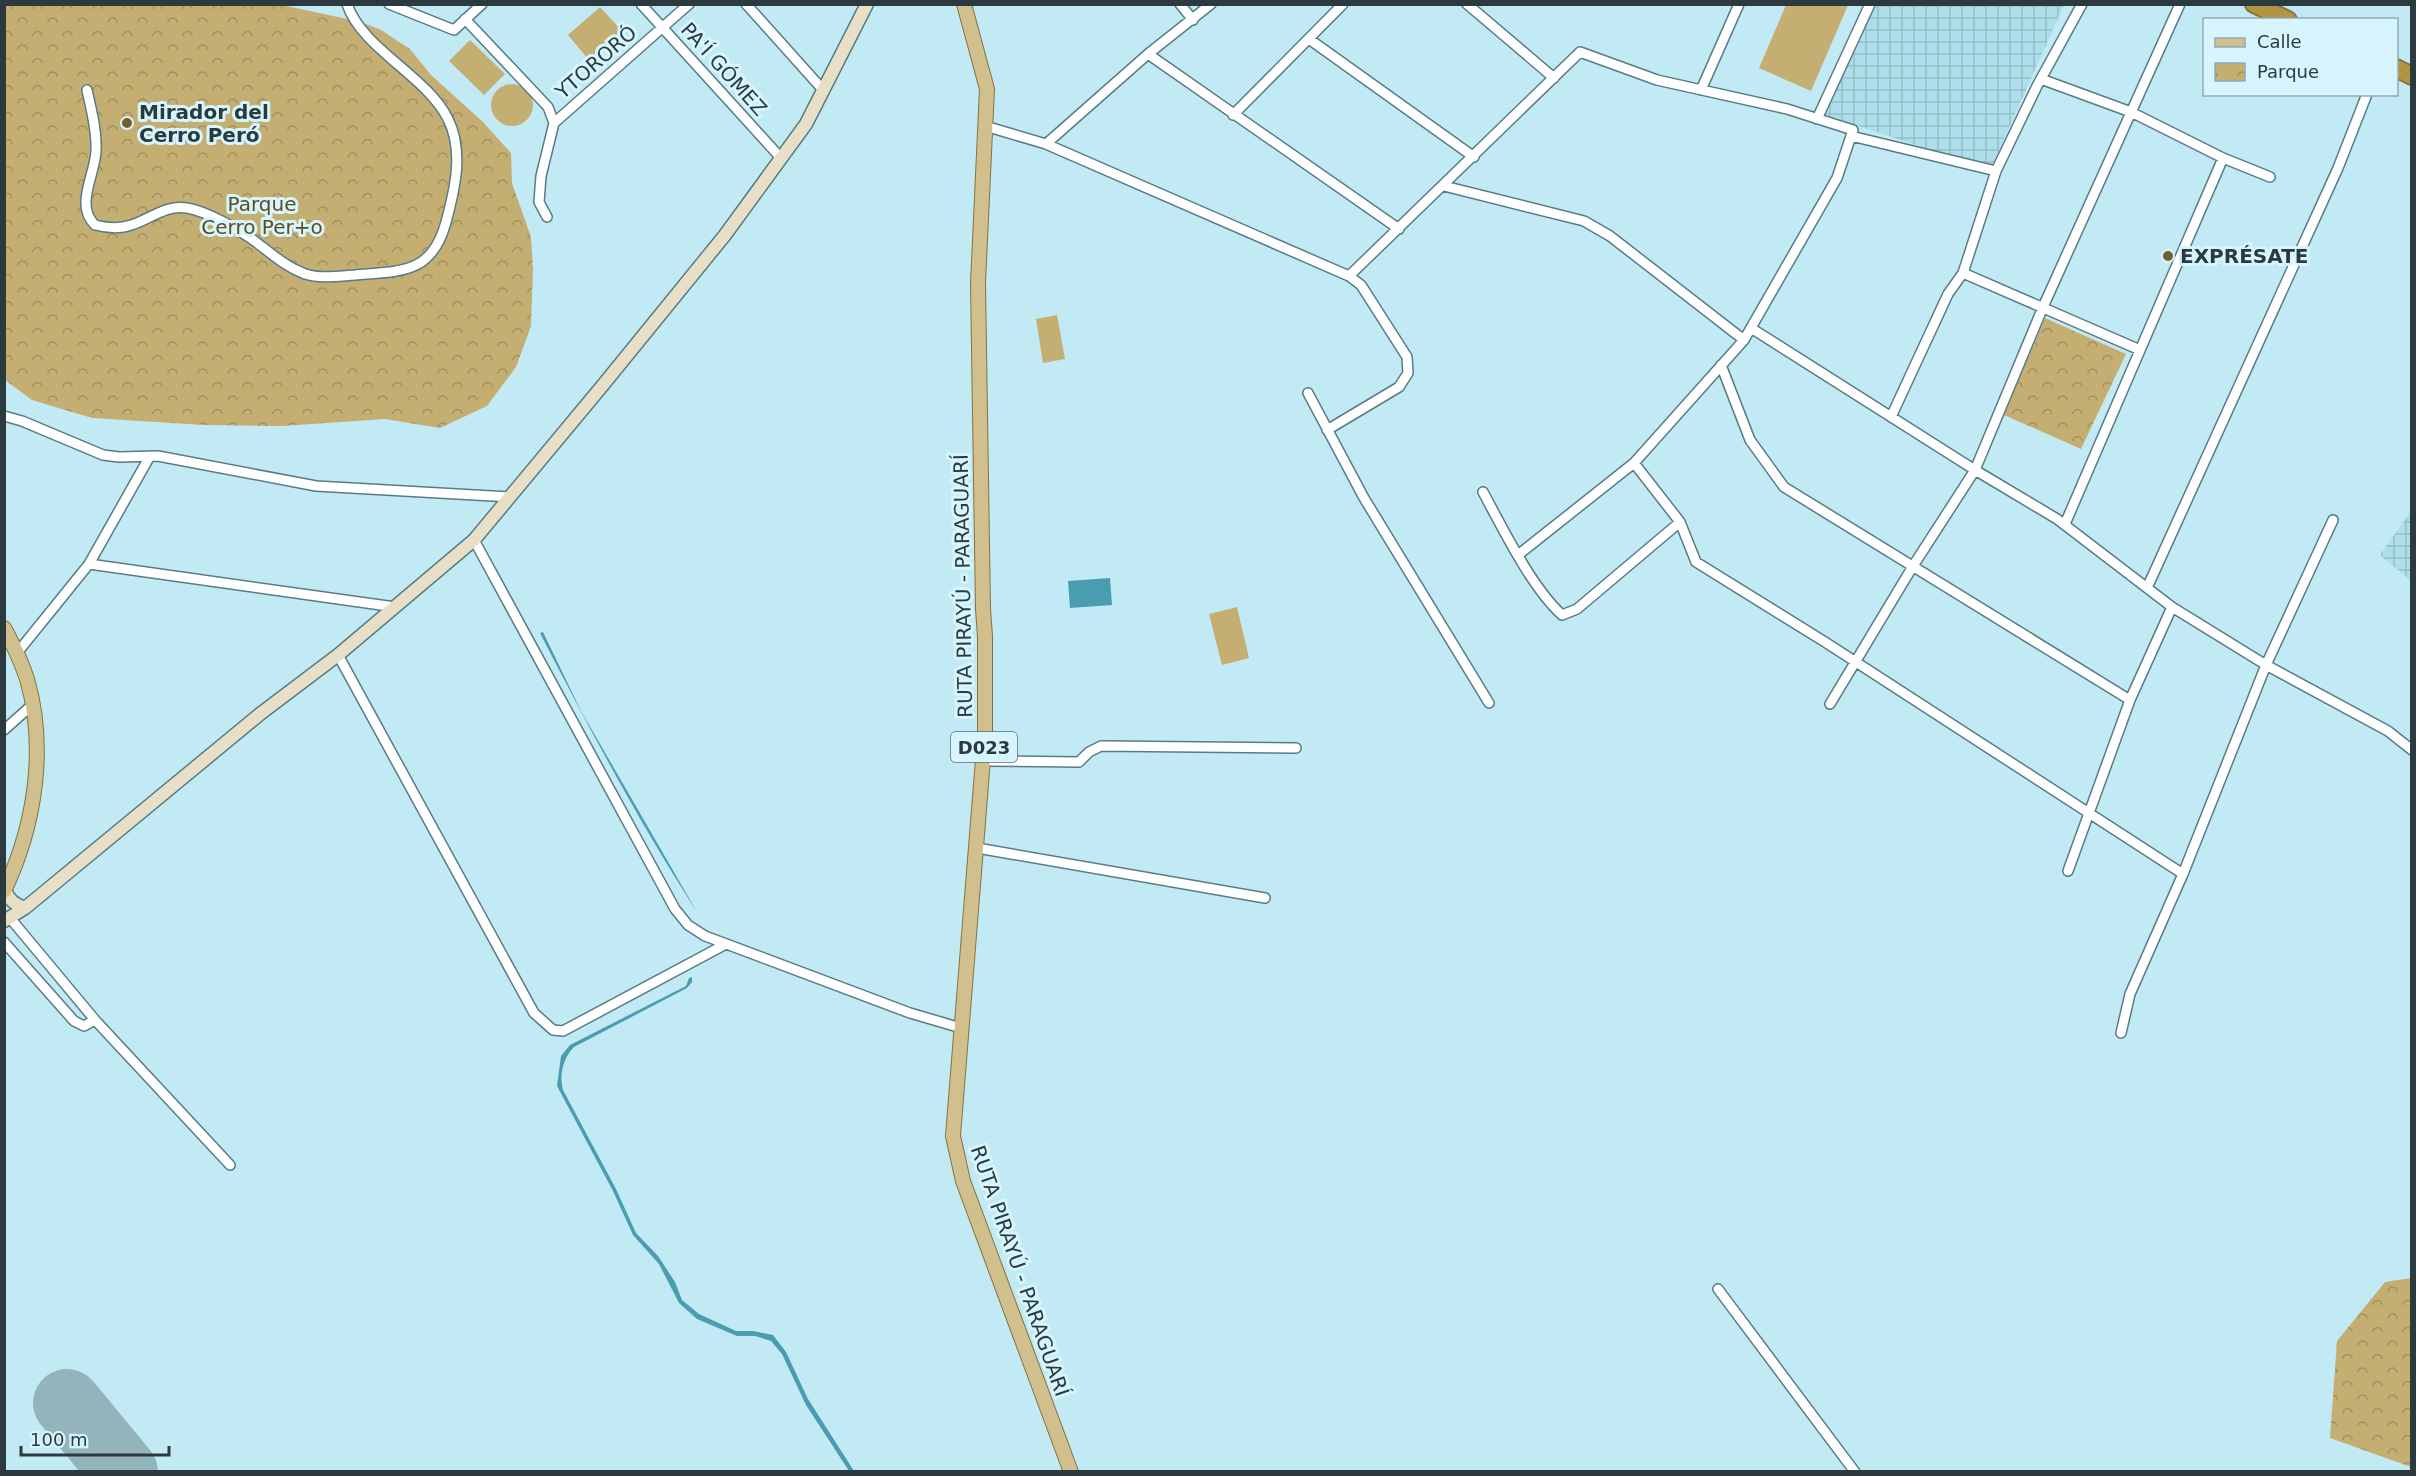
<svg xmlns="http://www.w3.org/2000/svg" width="2416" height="1476" font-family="'DejaVu Sans',sans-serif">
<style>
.industrial{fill:url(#industrial-grid)}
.park{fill:url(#park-crowns)}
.pitch{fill:#c5ae72}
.water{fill:#4a9db0}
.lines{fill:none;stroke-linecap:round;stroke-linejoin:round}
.runway{stroke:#94b4bc;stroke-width:68}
.street-casing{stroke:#587c85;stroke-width:12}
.secondary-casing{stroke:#587c85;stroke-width:15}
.primary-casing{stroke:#837441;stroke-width:16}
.highway-casing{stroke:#837441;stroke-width:20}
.street{stroke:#fff;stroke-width:9}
.secondary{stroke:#e8dfc6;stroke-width:12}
.primary{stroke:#d1bf8e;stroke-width:14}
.highway{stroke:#b29442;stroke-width:16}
.poi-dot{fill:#715f2d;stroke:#d6f5fe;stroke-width:2}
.labels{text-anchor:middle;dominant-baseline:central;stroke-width:6;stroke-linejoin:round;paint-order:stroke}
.shield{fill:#d6f5fe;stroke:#5e7278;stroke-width:1.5}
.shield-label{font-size:18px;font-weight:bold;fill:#2b3a3e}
.street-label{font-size:20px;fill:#2b3a3e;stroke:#d6f5fe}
.poi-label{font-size:20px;font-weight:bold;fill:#2b3a3e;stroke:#d6f5fe;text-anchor:start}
.park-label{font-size:20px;fill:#5d4c1c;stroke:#d6f5fe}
</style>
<defs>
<pattern id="industrial-grid" width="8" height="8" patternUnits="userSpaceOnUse" patternTransform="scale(1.5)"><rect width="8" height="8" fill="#aedeea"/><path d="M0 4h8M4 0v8" fill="none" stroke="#96bfca"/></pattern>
<pattern id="park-crowns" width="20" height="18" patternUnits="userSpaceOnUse" patternTransform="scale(1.5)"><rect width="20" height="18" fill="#c5ae72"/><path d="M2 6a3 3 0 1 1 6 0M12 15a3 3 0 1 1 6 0" fill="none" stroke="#a08f5f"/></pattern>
</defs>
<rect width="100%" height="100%" fill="#c2eaf4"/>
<path class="industrial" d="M 1871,5 L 2064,5 L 1990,170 L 1826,115 Z
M 2411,511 L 2411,581 L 2380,555 Z"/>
<path class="park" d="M 5,5 L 282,5 L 361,22 L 381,30 L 410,49 L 431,75 L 483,122 L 511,153 L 512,183 L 531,237 L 533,269 L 531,326 L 516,367 L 487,406 L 440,428 L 385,419 L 282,426 L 204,425 L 92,418 L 32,400 L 5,380 Z
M 2045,318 L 2126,354 L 2081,449 L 2004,415 Z
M 2411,1278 L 2412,1278 L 2411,1467 L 2330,1438 L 2337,1341 L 2385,1282 Z"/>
<path class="pitch" d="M 1786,5 L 1848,5 L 1811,91 L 1759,68 Z
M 600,7 L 622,31 L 589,60 L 568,35 Z
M 470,40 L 505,74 L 484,95 L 449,61 Z
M491 105a21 21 0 1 1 42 0a21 21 0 1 1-42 0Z
M 1057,315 L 1065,359 L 1043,363 L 1036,319 Z
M 1237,607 L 1249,658 L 1222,665 L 1209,614 Z"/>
<path class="water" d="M 1110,578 L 1112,605 L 1070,608 L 1068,581 Z
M 543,632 L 581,711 L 697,912 C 639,822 589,728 540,633 Z
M 692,977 L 692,982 L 687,988 L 574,1047 C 563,1058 559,1075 563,1090 L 616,1189 L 636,1233 L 658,1256 L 675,1282 L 682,1300 L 699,1314 L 736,1331 L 753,1331 L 773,1335 L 786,1352 L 808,1399 L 854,1471 L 849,1471 L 806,1405 L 782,1354 L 771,1341 L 755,1336 L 737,1336 L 697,1319 L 679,1303 L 659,1264 L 633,1235 L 613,1191 L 557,1086 L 561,1056 L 570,1045 L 686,986 L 689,978 Z"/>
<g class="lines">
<path class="runway" d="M 67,1403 L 124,1472"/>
<defs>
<path id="street" d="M 389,4 L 454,30 L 482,4
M 641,4 L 780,157
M 746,4 L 824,91
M 1180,4 L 1193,20
M 1467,4 L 1554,78
M 465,19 L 548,107 L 554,123
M 1309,39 L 1474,157
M 1148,54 L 1399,229
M 2041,79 L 2131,112 L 2223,158 L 2270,177
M 87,90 C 91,109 97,130 96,150 C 96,173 74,205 95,225 C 107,228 120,229 131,225 C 149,220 166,204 187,208 C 206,211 240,230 256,242 C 272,254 286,267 305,274 C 321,279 339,276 355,275 C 402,271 432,274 446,222 C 455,189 464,151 448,119 C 426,75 362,49 347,4
M 1701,90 L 1739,4
M 1233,115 L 1343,4
M 1817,119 L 1870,4
M 554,123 L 689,4
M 985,126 L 1046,144 L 1349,276 L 1361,285 L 1407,357 L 1408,373 L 1399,387 L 1327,430
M 1851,136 L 1996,171
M 1046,144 L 1148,54 L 1211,4
M 1444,186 L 1584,221 L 1610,236 L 1744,340
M 547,217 L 539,202 L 541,176 L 554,123
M 1963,273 L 2140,350
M 1349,276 L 1580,52 L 1657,80 L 1787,109 L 1853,130 L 1837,178 L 1744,340 L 1634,463 L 1518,555
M 1751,328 L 1975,470 L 2057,519 L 2172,607 L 2266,665 L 2388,731 L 2412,750
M 1721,365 L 1750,440 L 1784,487 L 2130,700
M 1308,393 L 1364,498 L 1489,703
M 4,416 L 22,421 L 103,455 L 119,457 L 158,456 L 316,486 L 511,497
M 1891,417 L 1948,294 L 1963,273 L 1996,171 L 2037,86 L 2082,4
M 1634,463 L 1680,522 L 1696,562 L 1825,642 L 2183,874
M 1483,492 C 1503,529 1532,588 1562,615 L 1577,609 L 1680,522
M 2065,524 L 2223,158
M 474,540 L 675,909 L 688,925 L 705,936 L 910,1013 L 961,1028
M 89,564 L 395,607
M 2147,588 L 2338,168 L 2367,94
M 17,653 L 89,564 L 150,456
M 338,655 L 534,1013 L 553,1030 L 563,1031 L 726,944
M 1830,704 L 1913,566 L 1975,470 L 2043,307 L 2180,4
M 4,730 L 32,705
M 983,761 L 1079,762 L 1089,752 L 1101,746 L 1296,748
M 977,848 L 1265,898
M 2068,871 L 2130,700 L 2172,607
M 10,918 L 95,1020 L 230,1165
M 4,942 L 74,1021 L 84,1026 L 95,1020
M 2121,1033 L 2130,994 L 2183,874 L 2266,665 L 2333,520
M 1718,1289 L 1855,1472"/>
<path id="secondary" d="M 5,890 C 9,900 14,904 25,908
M 4,921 L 25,908 L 260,714 L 338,655 L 474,540 L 603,385 L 725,235 L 806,124 L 867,4"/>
<path id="primary" d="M 964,4 L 987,89 L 978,283 L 983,609 L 985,636 L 985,734 L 953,1136 L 963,1181 L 1071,1472
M 4,628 C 13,644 21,661 27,679 C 47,748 35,826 4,891"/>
<path id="highway" d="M 2254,4 L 2288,20
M 2396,68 L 2412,76"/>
</defs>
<use href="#street" class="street-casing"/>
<use href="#secondary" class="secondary-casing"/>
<use href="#primary" class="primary-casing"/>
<use href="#highway" class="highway-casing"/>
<use href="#street" class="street"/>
<use href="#secondary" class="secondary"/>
<use href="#primary" class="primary"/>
<use href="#highway" class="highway"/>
</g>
<g class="poi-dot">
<circle cx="127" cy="123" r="6"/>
<circle cx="2168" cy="256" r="6"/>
</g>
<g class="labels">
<rect class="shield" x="951" y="732" width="66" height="30" rx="4.5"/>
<g class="shield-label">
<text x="984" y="747">D023</text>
</g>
<g class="street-label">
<text transform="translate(596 62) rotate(-41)">YTORORÓ</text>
<text transform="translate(724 69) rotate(48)">PA'Í GÓMEZ</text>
<text transform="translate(963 586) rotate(-91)">RUTA PIRAYÚ - PARAGUARÍ</text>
<text transform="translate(1020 1271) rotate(71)">RUTA PIRAYÚ - PARAGUARÍ</text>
</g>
<g class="poi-label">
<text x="139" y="112">Mirador del<tspan x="139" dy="23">Cerro Peró</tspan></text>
<text x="2180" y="256">EXPRÉSATE</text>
</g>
<g class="park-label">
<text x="262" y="204">Parque<tspan x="262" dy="23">Cerro Per+o</tspan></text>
</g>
</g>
<rect width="2416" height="1476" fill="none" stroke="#2b3a3e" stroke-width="12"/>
<rect x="2203" y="18" width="195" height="78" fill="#d6f5fe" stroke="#92aab1" stroke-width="1.5"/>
<rect x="2215" y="38" width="30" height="9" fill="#d1bf8e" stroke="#92aab1" stroke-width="1.5"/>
<text x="2257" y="48" font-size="18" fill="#2b3a3e">Calle</text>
<rect x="2215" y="63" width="30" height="18" fill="url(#park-crowns)" stroke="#92aab1" stroke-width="1.5"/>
<text x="2257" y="78" font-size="18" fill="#2b3a3e">Parque</text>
<path d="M21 1446v9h148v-9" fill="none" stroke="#2b3a3e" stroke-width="3"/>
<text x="30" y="1446" font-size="18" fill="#2b3a3e" stroke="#d6f5fe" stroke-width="4.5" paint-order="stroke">100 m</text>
</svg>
